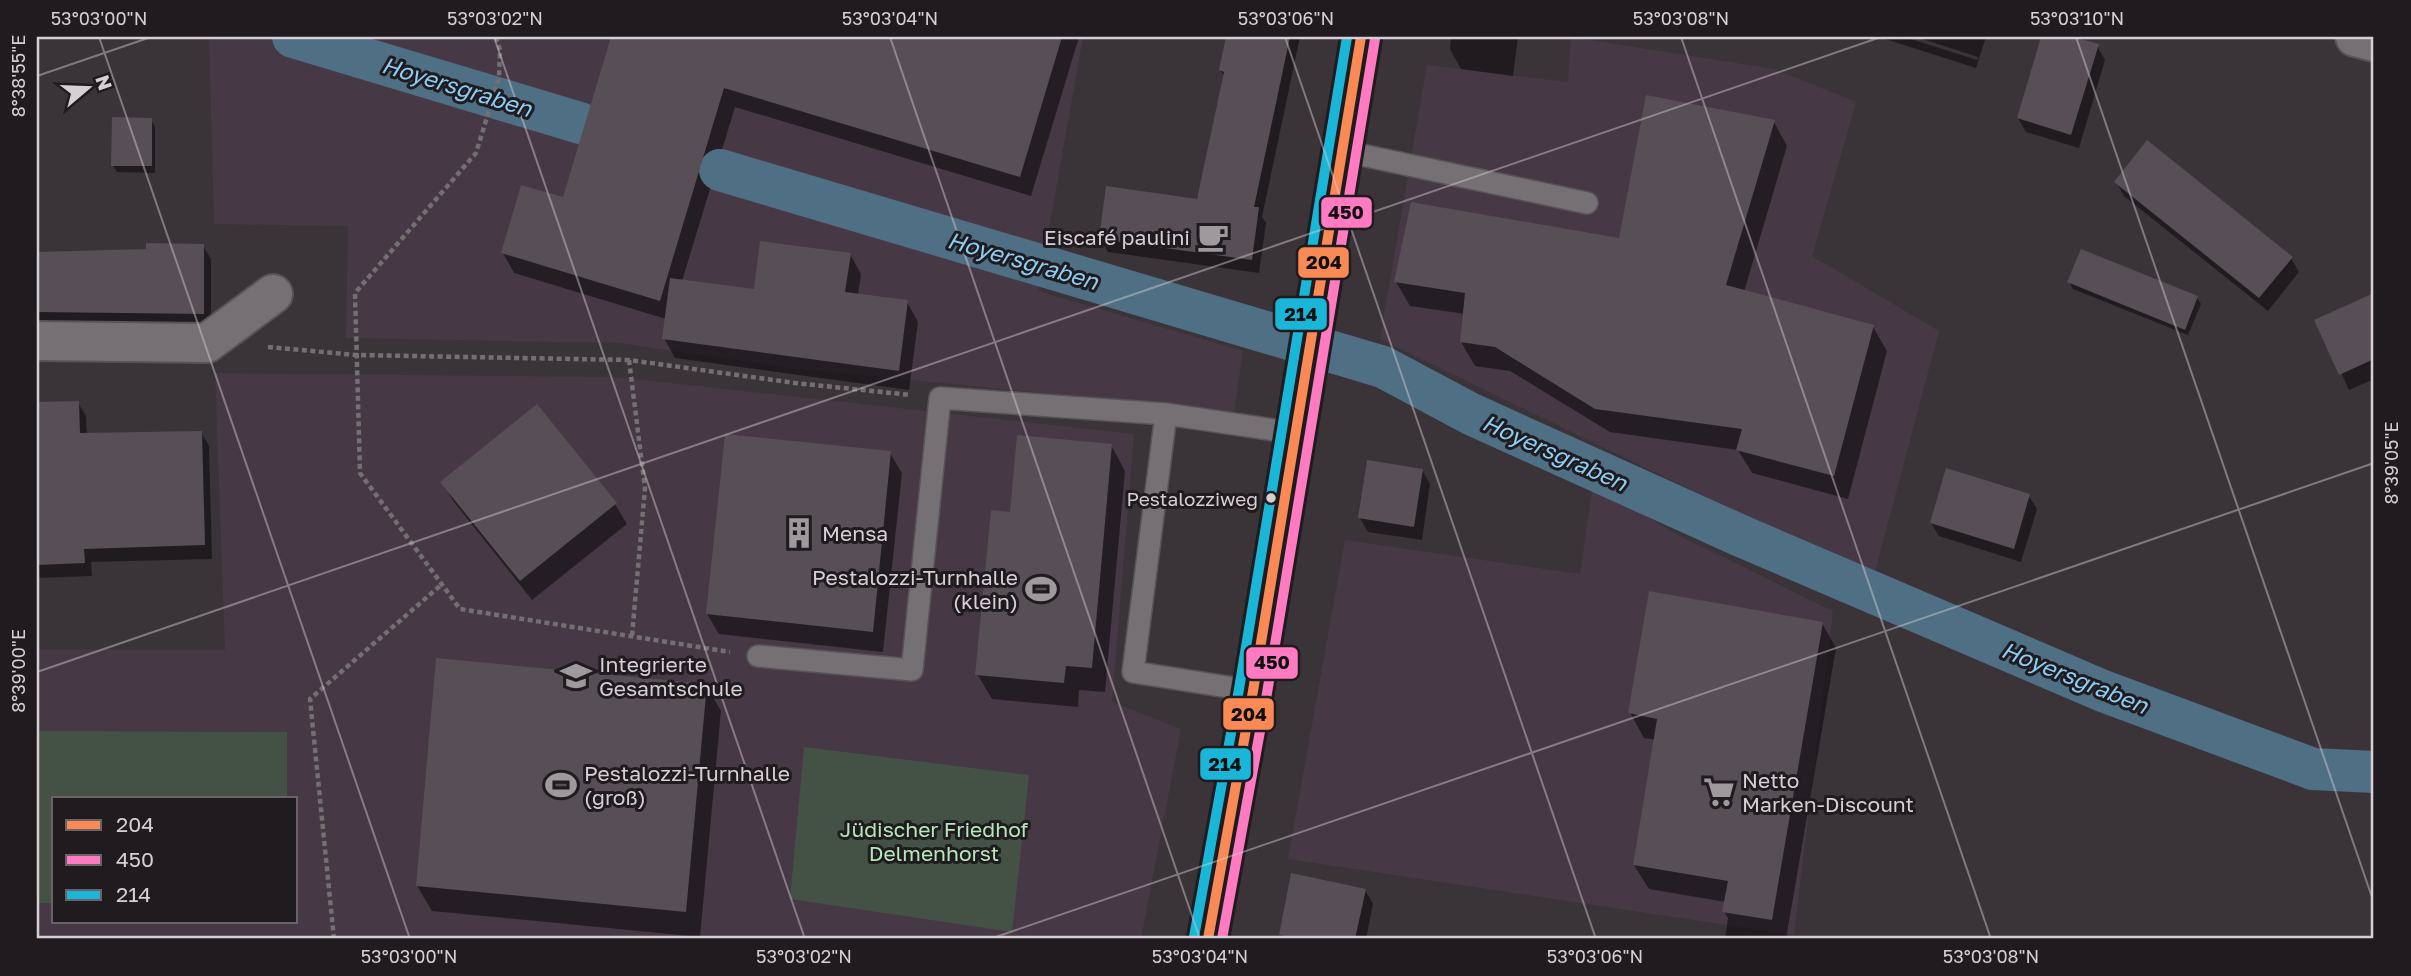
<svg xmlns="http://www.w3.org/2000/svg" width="2411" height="976" font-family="'Golos Text',sans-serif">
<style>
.built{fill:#473845;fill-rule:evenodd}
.green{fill:#445245}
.shadow{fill:#0007}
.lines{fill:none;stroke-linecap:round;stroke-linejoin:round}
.canal{stroke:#4f6f85;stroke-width:42}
.building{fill:#574e56}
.service-casing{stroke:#585357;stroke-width:24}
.minor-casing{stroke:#585357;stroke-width:42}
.secondary-casing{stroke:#585357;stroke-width:42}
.path{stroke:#737073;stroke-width:4.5;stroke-dasharray:5 3.5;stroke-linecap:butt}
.service{stroke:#757074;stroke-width:21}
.minor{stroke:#757074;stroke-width:38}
.secondary{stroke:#757074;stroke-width:38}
.bus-1-casing{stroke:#201b1f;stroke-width:16}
.bus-2-casing{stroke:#201b1f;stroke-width:16}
.bus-3-casing{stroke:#201b1f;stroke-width:16}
.bus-1{stroke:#f98a56;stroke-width:10}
.bus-2{stroke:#fe7ac1;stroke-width:10}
.bus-3{stroke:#1ab6d8;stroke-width:10}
.ticks{fill:none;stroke:#d6cfd5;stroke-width:2;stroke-opacity:0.45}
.bus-dot{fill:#d6cfd5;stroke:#201b1f;stroke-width:2.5}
.labels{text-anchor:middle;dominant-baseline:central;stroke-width:6;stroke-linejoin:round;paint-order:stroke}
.bus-label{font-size:19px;fill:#d6cfd5;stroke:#201b1f;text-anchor:end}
.poi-label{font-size:21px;fill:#d6cfd5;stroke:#201b1f;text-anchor:start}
.park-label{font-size:21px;fill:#b4e8b9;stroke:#201b1f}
.water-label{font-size:23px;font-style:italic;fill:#8dccf3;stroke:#201b1f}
.line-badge{stroke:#201b1f;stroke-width:2.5}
.pale-badge-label{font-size:19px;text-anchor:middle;font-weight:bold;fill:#111}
.neatline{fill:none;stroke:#d6cfd5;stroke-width:2.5}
.ticks-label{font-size:18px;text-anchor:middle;fill:#d6cfd5}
</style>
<rect width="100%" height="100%" fill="#3a3439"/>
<path class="built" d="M 209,37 L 1083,37 L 1038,291 L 1243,351 L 1234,412 L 792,368 L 619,343 L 346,338 L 348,226 L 214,224 Z
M 1571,37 L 1774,69 L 1856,102 L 1812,256 L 1939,331 L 1872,583 L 1751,519 L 1380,339 L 1427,65 L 1568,82 Z
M 215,373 L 616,377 L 1134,434 L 1112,702 L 1181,729 L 1141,939 L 37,939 L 37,649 L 225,650 ZM 54,799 L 296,799 L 296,922 L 54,922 Z
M 1593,484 L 1676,534 L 1833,611 L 1794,935 L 1288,859 L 1345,540 L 1580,574 Z"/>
<path class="green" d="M 37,731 L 287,732 L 287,799 L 54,799 L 54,903 L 37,903 Z
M 804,747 L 1029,775 L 1012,932 L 790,899 Z"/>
<path class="shadow" d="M 612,37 L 1079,37 L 1031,196 L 735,107 L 682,281 L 755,291 L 850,254 L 861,274 L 858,295 L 907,302 L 918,322 L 909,390 L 675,358 L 664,338 L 666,319 L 514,273 L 503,253 L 564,200 Z
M 1228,37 L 1300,37 L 1262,217 L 1266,223 L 1259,273 L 1108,252 L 1100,238 L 1198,201 L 1225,77 L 1220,70 Z
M 1451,37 L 1518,37 L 1513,76 L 1461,69 L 1450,49 Z
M 1879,37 L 1905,37 L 1977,60 L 1978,57 L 1916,37 L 1986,37 L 1976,68 Z
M 2043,37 L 2067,37 L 2097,46 L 2105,60 L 2079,148 L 2026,132 L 2018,118 Z
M 151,120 L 155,126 L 155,173 L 117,172 L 113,166 Z
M 1774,122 L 1787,146 L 1744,292 L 1873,327 L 1887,351 L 1848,499 L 1752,473 L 1738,450 L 1610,432 L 1510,371 L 1475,366 L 1461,342 L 1465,314 L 1410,306 L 1396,282 L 1620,240 Z
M 2116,182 L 2291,258 L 2299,272 L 2268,311 L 2124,196 Z
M 203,246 L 211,259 L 211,328 L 37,326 L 37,253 L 147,251 Z
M 2069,282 L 2197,298 L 2201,304 L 2188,335 L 2073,289 Z
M 2374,295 L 2374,379 L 2349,390 L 2317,320 Z
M 78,403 L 86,416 L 87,435 L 201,432 L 209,446 L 212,559 L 91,562 L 92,576 L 37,578 L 37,404 Z
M 1111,445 L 1125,471 L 1105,692 L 1079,690 L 1078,707 L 992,699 L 977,674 L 1011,514 Z
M 890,453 L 902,473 L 883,652 L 719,634 L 707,614 Z
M 1422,470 L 1430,484 L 1422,540 L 1368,532 L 1360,518 Z
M 442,482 L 615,504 L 627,524 L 532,600 L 454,502 Z
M 2029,496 L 2037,509 L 2021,562 L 1939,536 L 1931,523 Z
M 1822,623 L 1836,648 L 1786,939 L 1725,939 L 1728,918 L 1724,911 L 1726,902 L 1649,889 L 1634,865 L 1656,740 L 1644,738 L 1630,713 Z
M 706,685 L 721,711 L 700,937 L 432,911 L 417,886 Z
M 1365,890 L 1373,904 L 1366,939 L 1283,939 L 1281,935 Z"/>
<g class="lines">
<path class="canal" d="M 293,37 L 580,123
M 720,170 L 1383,367 L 1471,414 L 1741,536 L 2103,691 L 2313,769 L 2374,772"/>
</g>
<path class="building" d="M 611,37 L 1062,37 L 1020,177 L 724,88 L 660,301 L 501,253 L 521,185 L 563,197 Z
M 1226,37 L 1290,37 L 1254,207 L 1259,207 L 1252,260 L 1099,239 L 1106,186 L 1197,199 L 1224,72 L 1219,70 Z
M 2041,37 L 2073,37 L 2099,44 L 2071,135 L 2017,118 Z
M 1646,95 L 1775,120 L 1726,285 L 1874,325 L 1834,476 L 1736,450 L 1742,429 L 1595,409 L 1495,347 L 1460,342 L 1465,293 L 1394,282 L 1411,202 L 1619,238 Z
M 112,117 L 152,118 L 152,166 L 111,166 Z
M 2147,140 L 2293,257 L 2259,298 L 2114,182 Z
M 760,241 L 851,253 L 845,292 L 908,300 L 899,371 L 662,339 L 670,278 L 754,289 Z
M 146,243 L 204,244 L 204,314 L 37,312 L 37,252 L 146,249 Z
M 2081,249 L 2198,296 L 2185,330 L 2067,282 Z
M 2374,293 L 2374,359 L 2339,375 L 2314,320 Z
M 79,401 L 80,433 L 202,431 L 205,545 L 84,549 L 85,563 L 37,565 L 37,402 Z
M 537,404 L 617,503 L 520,581 L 440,482 Z
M 725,434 L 891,451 L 873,632 L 706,614 Z
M 1017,435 L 1112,444 L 1092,668 L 1066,666 L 1064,683 L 975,675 L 991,510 L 1010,512 Z
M 1367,460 L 1423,469 L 1414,527 L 1358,518 Z
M 1946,468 L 2030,494 L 2014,549 L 1930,523 Z
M 1649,591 L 1823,622 L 1772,920 L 1722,912 L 1728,881 L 1633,865 L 1657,719 L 1628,713 Z
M 436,658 L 707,684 L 686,912 L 416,886 Z
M 1291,873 L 1366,889 L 1355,939 L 1298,939 L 1279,935 Z"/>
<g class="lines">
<defs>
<path id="service" d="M 1343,151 L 1587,203
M 1166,414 L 1133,672 L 1253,691
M 758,656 L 912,670 L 940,398 L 1166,414 L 1295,433"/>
<path id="minor" d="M 37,341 L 207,343 L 273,294"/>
<path id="secondary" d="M 2355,37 L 2374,42
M 1208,939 L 1253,691 L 1361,37"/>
</defs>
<use href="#service" class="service-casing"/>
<use href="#minor" class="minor-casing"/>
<use href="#secondary" class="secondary-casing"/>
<path class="path" d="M 496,37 L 500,50 L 499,78 L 476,153 L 355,293 L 360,473 L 460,609 L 730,652
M 268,347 L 356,355 L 629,360 L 795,383 L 911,395
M 629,360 L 645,488 L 632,636
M 334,939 L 310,699 L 441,585"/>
<use href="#service" class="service"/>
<use href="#minor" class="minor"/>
<use href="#secondary" class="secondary"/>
<defs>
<path id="bus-1" d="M 1208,939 L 1253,691 L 1361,37"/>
<path id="bus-2" d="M 1222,939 L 1267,693 L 1375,39"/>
<path id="bus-3" d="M 1194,937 L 1239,689 L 1347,37"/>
</defs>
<use href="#bus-1" class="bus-1-casing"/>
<use href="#bus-2" class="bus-2-casing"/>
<use href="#bus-3" class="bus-3-casing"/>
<use href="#bus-1" class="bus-1"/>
<use href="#bus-2" class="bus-2"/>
<use href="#bus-3" class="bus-3"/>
</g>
<path class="ticks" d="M 99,37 L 410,939M 494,37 L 805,939M 890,37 L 1200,939M 1285,37 L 1596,939M 1681,37 L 1991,939M 2076,37 L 2374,903M 37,76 L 151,37M 37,672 L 1881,37M 990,939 L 2374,463"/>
<defs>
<symbol id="cafe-bare" viewBox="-9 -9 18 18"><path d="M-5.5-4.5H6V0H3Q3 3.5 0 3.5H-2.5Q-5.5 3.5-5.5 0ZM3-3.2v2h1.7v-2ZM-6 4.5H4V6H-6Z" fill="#9f999e" stroke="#201b1f" stroke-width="2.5" paint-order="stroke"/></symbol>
<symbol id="building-bare" viewBox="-9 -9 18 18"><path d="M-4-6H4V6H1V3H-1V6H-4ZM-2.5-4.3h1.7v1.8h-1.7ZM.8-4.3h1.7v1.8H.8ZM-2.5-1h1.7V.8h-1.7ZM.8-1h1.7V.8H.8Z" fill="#9f999e" stroke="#201b1f" stroke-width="2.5" paint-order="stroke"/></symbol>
<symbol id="stadium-bare" viewBox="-9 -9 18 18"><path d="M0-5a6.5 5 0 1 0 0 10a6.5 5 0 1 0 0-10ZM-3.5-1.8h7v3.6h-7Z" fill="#9f999e" stroke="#201b1f" stroke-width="2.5" paint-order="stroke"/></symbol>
<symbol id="school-bare" viewBox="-9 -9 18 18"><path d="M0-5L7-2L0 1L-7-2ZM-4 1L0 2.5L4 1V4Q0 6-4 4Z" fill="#9f999e" stroke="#201b1f" stroke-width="2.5" paint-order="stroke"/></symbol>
<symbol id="supermarket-bare" viewBox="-9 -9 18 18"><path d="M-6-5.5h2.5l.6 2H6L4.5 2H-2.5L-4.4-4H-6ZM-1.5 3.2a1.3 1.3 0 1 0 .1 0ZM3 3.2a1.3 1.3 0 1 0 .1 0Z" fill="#9f999e" stroke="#201b1f" stroke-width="2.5" paint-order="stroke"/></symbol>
</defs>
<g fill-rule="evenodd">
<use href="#cafe-bare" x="1191" y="215" width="44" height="44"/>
<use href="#building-bare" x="777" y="511" width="44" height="44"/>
<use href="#stadium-bare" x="1019" y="567" width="44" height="44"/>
<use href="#school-bare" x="554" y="654" width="44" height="44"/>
<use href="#stadium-bare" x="539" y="763" width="44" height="44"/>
<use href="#supermarket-bare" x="1697" y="770" width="44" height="44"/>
</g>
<circle class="bus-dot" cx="1271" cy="498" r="6"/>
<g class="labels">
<g class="bus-label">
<text x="1258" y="498">Pestalozziweg</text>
</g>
<g class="poi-label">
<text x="1190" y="237" text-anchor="end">Eiscafé paulini</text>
<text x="822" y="533">Mensa</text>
<text x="1018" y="577" text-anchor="end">Pestalozzi-Turnhalle<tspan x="1018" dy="24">(klein)</tspan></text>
<text x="599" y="664">Integrierte<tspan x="599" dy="24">Gesamtschule</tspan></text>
<text x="584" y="773">Pestalozzi-Turnhalle<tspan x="584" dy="24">(groß)</tspan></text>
<text x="1742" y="780">Netto<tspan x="1742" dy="24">Marken-Discount</tspan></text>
</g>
<g class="park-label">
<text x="934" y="829">Jüdischer Friedhof<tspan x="934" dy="24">Delmenhorst</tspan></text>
</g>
<g class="water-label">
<text transform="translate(457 86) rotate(17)">Hoyersgraben</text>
<text transform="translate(1023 260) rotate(16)">Hoyersgraben</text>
<text transform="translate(1555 452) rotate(24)">Hoyersgraben</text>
<text transform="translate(2075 677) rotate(22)">Hoyersgraben</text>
</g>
</g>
<g class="line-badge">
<rect x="1320" y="196" width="53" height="33" rx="7" fill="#fe7ac1"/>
<rect x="1297" y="246" width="53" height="33" rx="7" fill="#f98a56"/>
<rect x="1274" y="297" width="54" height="34" rx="7" fill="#1ab6d8"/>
<rect x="1245" y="646" width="54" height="34" rx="7" fill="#fe7ac1"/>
<rect x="1222" y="697" width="53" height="34" rx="7" fill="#f98a56"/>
<rect x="1199" y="747" width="53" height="34" rx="7" fill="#1ab6d8"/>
</g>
<g class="pale-badge-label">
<text x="1346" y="219">450</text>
<text x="1324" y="269">204</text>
<text x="1301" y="321">214</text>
<text x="1272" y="669">450</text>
<text x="1249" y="721">204</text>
<text x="1225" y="771">214</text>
</g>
<rect width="2411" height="976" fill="none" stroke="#201b1f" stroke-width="77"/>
<rect x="52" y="797" width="245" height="126" fill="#201b1f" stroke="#696368" stroke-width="2"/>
<rect x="66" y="820" width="35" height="10" fill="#f98a56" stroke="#696368" stroke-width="2"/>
<text x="116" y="832" font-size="21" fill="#d6cfd5">204</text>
<rect x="66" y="855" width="35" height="10" fill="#fe7ac1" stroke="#696368" stroke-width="2"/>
<text x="116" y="867" font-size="21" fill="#d6cfd5">450</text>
<rect x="66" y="890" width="35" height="10" fill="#1ab6d8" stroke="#696368" stroke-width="2"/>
<text x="116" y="902" font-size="21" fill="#d6cfd5">214</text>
<g transform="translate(88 88) rotate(71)" stroke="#201b1f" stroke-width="5" paint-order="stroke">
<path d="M0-5L12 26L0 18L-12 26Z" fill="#d6cfd5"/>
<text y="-10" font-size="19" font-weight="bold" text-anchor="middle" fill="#d6cfd5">N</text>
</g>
<rect x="38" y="38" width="2334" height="899" class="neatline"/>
<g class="ticks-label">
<text x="99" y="25">53°03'00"N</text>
<text x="495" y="25">53°03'02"N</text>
<text x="890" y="25">53°03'04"N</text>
<text x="1286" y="25">53°03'06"N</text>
<text x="1681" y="25">53°03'08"N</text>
<text x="2077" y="25">53°03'10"N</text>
<text transform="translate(19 76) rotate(-90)" y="6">8°38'55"E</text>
<text transform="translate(2392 463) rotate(-90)" y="6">8°39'05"E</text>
<text transform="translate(19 671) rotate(-90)" y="6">8°39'00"E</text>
<text x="409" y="963">53°03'00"N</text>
<text x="804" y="963">53°03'02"N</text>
<text x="1200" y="963">53°03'04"N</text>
<text x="1595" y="963">53°03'06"N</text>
<text x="1991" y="963">53°03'08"N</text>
</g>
</svg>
